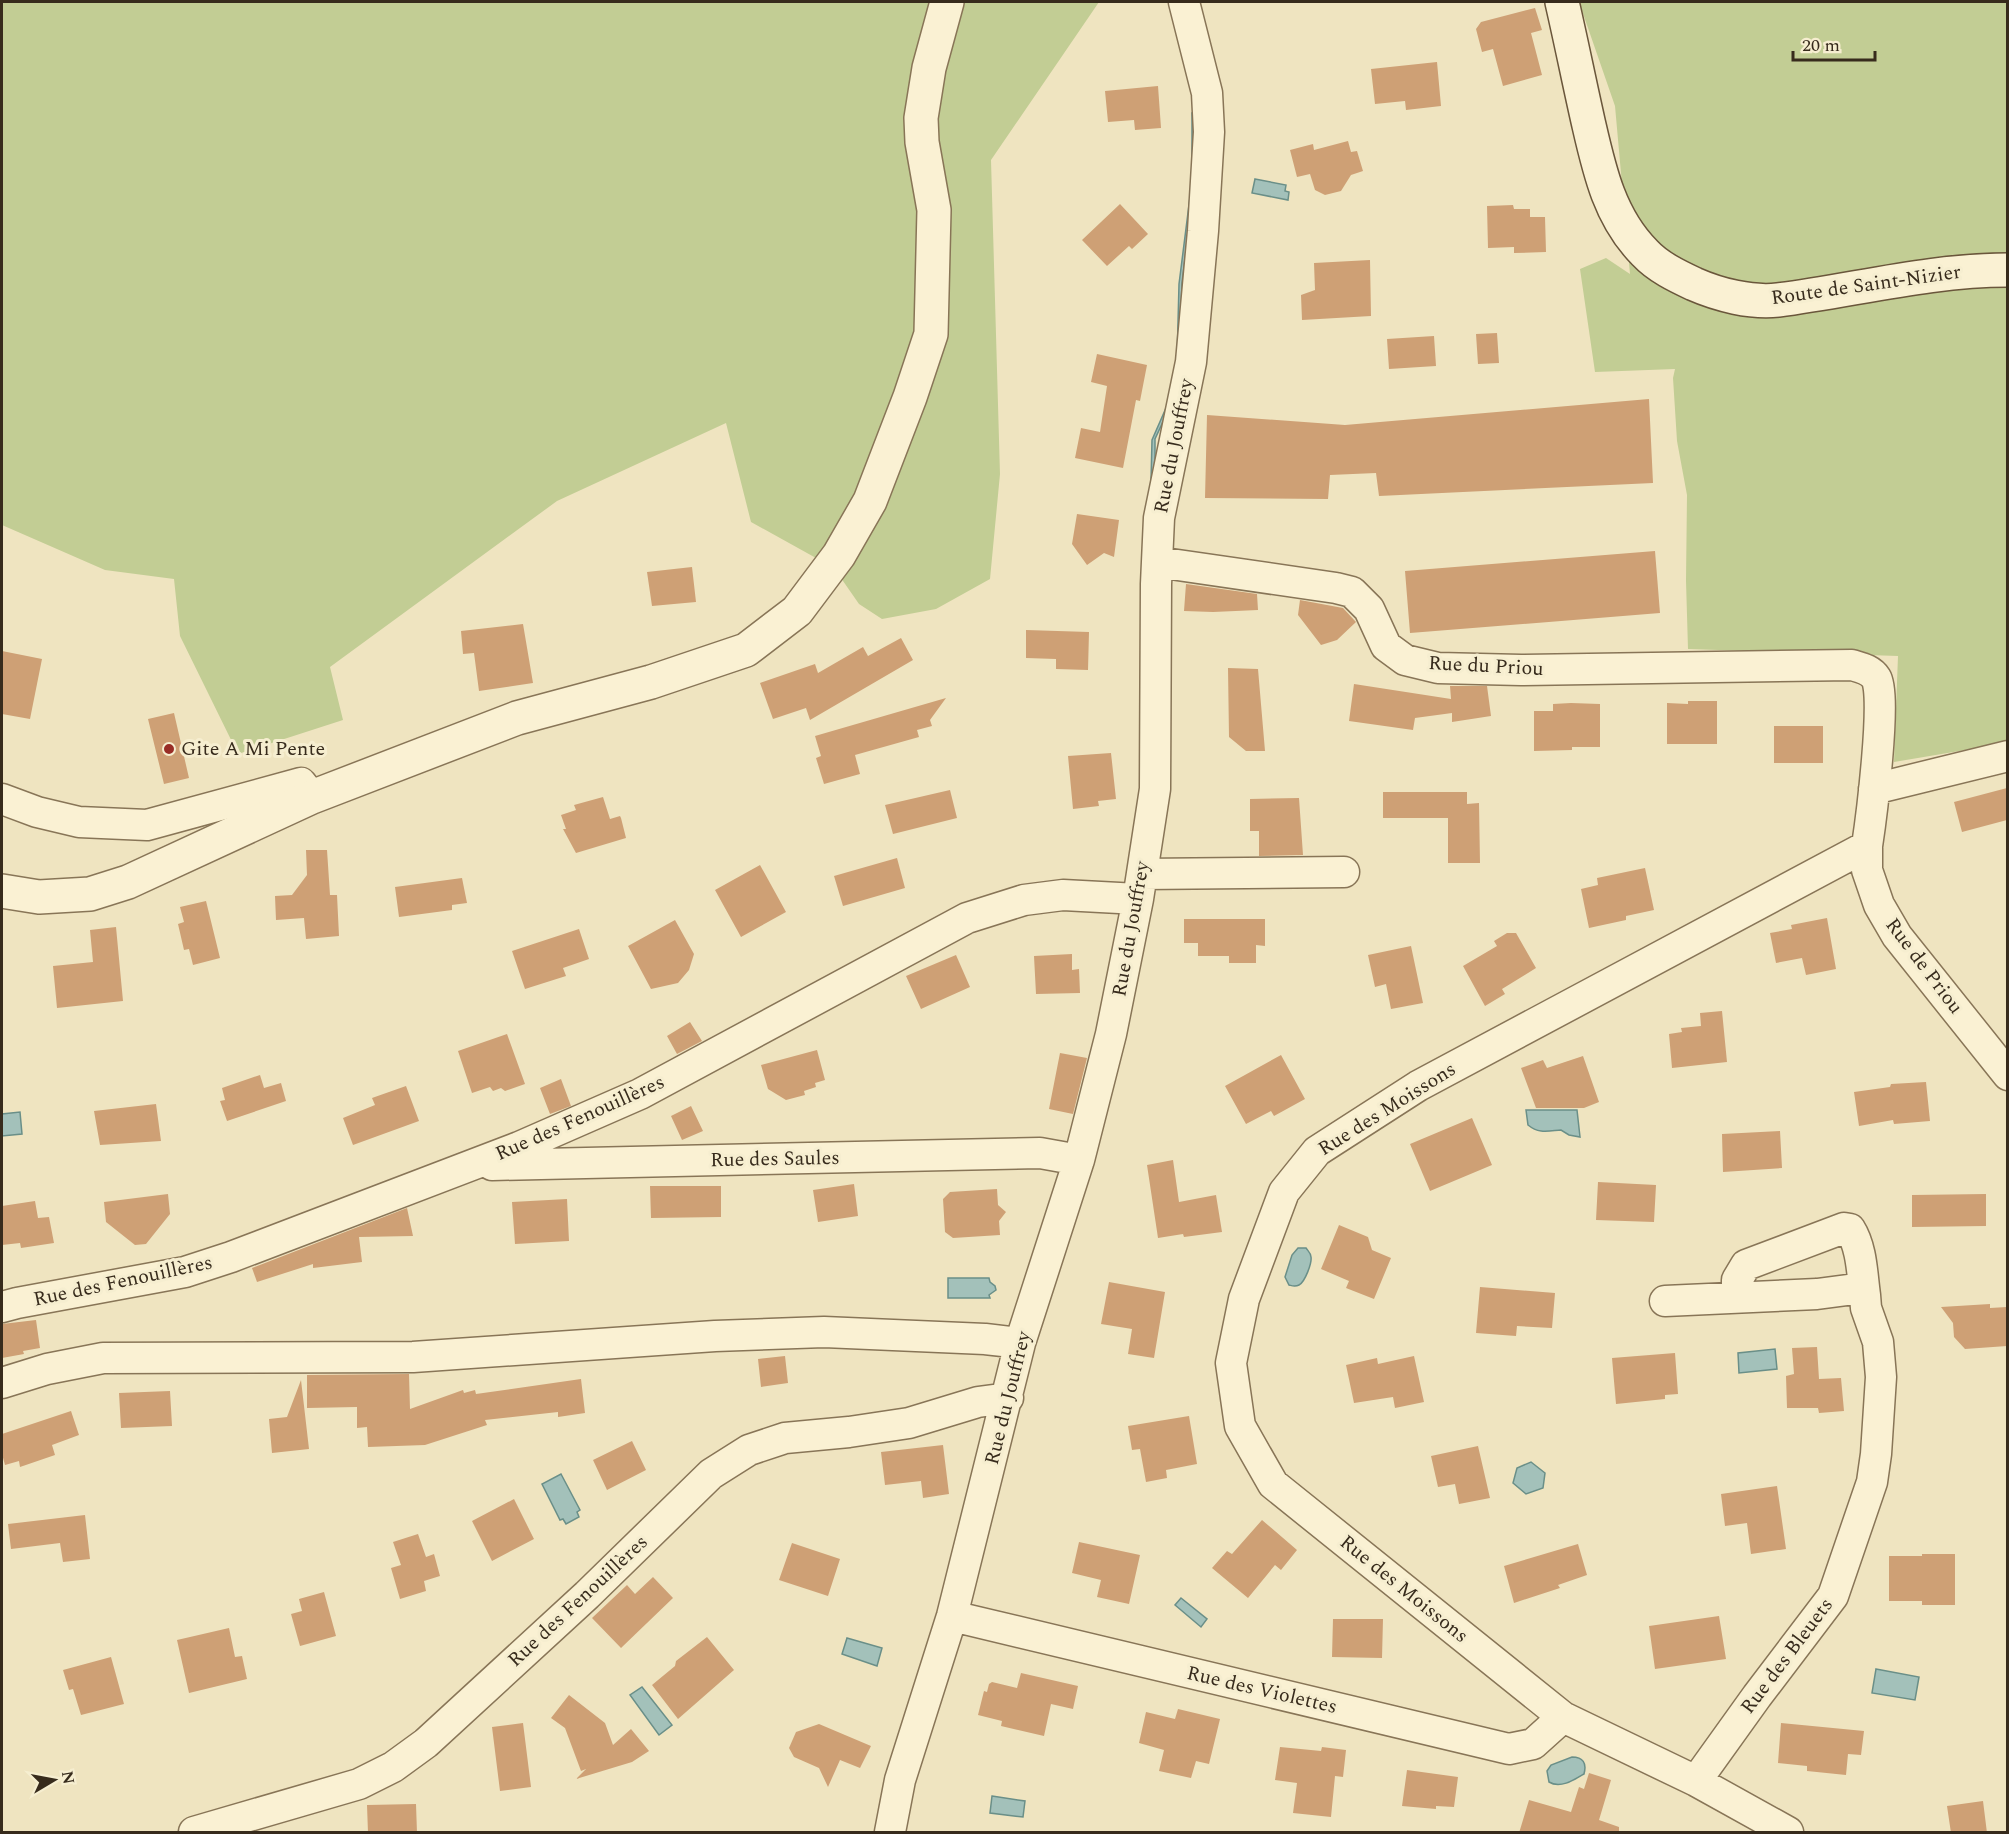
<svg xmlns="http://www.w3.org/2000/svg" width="2009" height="1834" font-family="Spectral,serif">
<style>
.green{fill:#c2cd94}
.water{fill:#a3c1ba;stroke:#6a8f88;stroke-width:1.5}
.building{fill:#cea075}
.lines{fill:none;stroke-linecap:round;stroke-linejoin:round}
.minor-casing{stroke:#887557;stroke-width:33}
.tertiary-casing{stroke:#887557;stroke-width:36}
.secondary-casing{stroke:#6a563b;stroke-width:36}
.minor{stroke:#faf1d3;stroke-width:30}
.tertiary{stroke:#faf1d3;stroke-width:33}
.secondary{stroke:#faf1d3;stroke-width:33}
.poi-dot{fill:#992d26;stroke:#f6eed0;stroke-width:2}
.labels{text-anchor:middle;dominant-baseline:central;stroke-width:6;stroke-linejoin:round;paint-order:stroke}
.street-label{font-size:20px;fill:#372b1c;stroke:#f6eed0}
.poi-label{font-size:20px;fill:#372b1c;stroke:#f6eed0;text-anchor:start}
</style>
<rect width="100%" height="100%" fill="#efe4c0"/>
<path class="green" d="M 2,2 L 1099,2 L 991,160 L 1000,474 L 990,579 L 936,609 L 882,619 L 859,604 L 834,568 L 751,522 L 726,423 L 557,501 L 330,667 L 343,720 L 238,754 L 180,636 L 174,579 L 105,570 L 2,525 Z
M 1579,2 L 2007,2 L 2007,743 L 1894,762 L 1898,656 L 1688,649 L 1686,581 L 1687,495 L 1677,441 L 1673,378 L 1675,369 L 1595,372 L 1580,269 L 1606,258 L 1630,274 L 1615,106 Z"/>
<path class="water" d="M 1192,113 L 1195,113 L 1195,178 L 1182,283 L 1179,376 L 1175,396 L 1155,439 L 1155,467 L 1147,543 L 1147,560 L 1144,560 L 1144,536 L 1151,481 L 1152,440 L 1173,392 L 1177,361 L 1179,284 L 1192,181 Z
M 1255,179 L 1286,185 L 1285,191 L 1289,192 L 1288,200 L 1252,193 Z
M 1526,1110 L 1577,1110 L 1580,1137 L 1569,1135 L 1561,1130 C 1548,1131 1539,1134 1528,1125 Z
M 20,1112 L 22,1134 L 2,1136 L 2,1114 Z
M 1298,1248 L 1306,1248 C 1308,1251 1311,1253 1311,1257 C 1312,1263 1305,1282 1299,1285 C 1295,1287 1293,1286 1289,1285 L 1285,1277 L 1292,1255 Z
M 948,1278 L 989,1278 L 990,1282 L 995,1286 L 996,1290 L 989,1295 L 990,1298 L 948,1298 Z
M 1775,1349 L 1777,1369 L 1739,1373 L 1738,1353 Z
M 1531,1462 L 1545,1473 L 1543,1488 L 1526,1494 L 1513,1483 L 1517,1468 Z
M 561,1474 L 580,1510 L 577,1512 L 579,1517 L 566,1524 L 563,1519 L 560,1520 L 542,1484 Z
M 1181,1598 L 1207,1619 L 1201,1627 L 1175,1605 Z
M 847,1638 L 882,1648 L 877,1666 L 842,1654 Z
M 1876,1669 L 1919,1677 L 1915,1700 L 1872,1693 Z
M 642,1687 L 672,1725 L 659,1735 L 630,1695 Z
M 1572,1757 C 1583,1757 1587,1763 1584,1774 C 1574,1780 1560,1789 1549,1782 L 1547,1771 L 1551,1765 Z
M 992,1796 L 1025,1801 L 1023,1817 L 990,1813 Z"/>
<path class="building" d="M 1535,8 L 1542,30 L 1531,33 L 1542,75 L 1503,86 L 1493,49 L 1482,52 L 1476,29 L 1481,22 Z
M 1437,62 L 1441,106 L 1406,110 L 1405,101 L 1375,104 L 1371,69 Z
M 1158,86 L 1161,128 L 1135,130 L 1134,120 L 1108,122 L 1105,91 Z
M 1348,141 L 1351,152 L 1357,151 L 1363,171 L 1351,175 L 1341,191 L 1325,195 L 1315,190 L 1310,174 L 1297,177 L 1290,150 L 1313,144 L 1314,150 Z
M 1120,204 L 1148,234 L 1132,249 L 1129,246 L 1107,266 L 1082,240 Z
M 1513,205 L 1514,209 L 1530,209 L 1530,217 L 1545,217 L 1546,252 L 1514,253 L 1514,247 L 1488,248 L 1487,206 Z
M 1370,260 L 1371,316 L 1302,320 L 1301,295 L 1315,290 L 1314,263 Z
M 1497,333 L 1499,363 L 1478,364 L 1476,334 Z
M 1434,336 L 1436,366 L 1389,369 L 1387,339 Z
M 1097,354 L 1147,365 L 1140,401 L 1136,400 L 1123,468 L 1075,458 L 1081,428 L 1100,432 L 1107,386 L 1091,382 Z
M 1649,399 L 1653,483 L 1379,496 L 1376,473 L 1330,475 L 1328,499 L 1205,498 L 1207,415 L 1345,425 Z
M 1077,514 L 1119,520 L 1114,557 L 1104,553 L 1087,565 L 1072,544 Z
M 1655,551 L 1660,613 L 1410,633 L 1405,571 Z
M 692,567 L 696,602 L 652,606 L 647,572 Z
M 1186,584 L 1257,594 L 1258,610 L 1213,612 L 1184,611 Z
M 1300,600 L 1343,608 L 1356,622 L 1337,640 L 1321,645 L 1298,615 Z
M 523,624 L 533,683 L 479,691 L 474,653 L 463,654 L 461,631 Z
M 1026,630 L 1089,632 L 1088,670 L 1056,669 L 1056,659 L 1026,658 Z
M 901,638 L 913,660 L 810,720 L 806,708 L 773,719 L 760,683 L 815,664 L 818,673 L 863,647 L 868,656 Z
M 2,651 L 42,659 L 30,719 L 2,714 Z
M 1228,668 L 1258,669 L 1265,751 L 1246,751 L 1229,737 Z
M 1354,684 L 1451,699 L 1450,686 L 1487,686 L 1491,716 L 1452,722 L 1452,713 L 1415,718 L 1413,730 L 1349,721 Z
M 946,698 L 930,720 L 932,726 L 917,730 L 919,737 L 855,755 L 860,774 L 824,784 L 816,758 L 821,756 L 815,736 Z
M 1688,701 L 1717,701 L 1717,744 L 1667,744 L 1667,703 L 1688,704 Z
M 1571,703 L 1600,704 L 1600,747 L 1572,747 L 1572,750 L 1534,751 L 1534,711 L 1553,711 L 1553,704 Z
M 174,713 L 189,778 L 164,784 L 148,719 Z
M 1774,726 L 1823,726 L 1823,763 L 1774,763 Z
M 1111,753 L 1116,799 L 1098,801 L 1099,806 L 1073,809 L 1068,756 Z
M 2007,788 L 2007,820 L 1962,832 L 1954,802 Z
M 950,790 L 957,818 L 893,834 L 885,805 Z
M 1383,792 L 1467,792 L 1467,804 L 1479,803 L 1480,863 L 1448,863 L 1448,818 L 1383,818 Z
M 603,797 L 610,819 L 620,816 L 621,818 L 626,838 L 576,853 L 563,829 L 566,829 L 561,815 L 576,810 L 574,805 Z
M 1299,798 L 1303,855 L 1259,856 L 1259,831 L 1250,831 L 1250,799 Z
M 306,850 L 327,850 L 330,895 L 337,895 L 339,936 L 306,939 L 304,918 L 276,920 L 275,896 L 292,895 L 307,875 Z
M 897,858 L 905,888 L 843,906 L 834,876 Z
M 760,865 L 786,912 L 741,937 L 715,890 Z
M 1645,868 L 1654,910 L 1626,916 L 1626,920 L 1589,928 L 1581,889 L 1598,885 L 1597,878 Z
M 462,878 L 467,903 L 452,905 L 452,910 L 399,917 L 395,887 Z
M 206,901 L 220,958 L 193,965 L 189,949 L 184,950 L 178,924 L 184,922 L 180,907 Z
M 1827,918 L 1836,969 L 1806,975 L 1802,958 L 1776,963 L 1770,933 L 1792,929 L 1791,925 Z
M 1184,919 L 1265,919 L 1265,946 L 1256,945 L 1256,963 L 1229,963 L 1229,956 L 1198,956 L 1198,943 L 1184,943 Z
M 675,920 L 694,954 L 689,970 L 678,983 L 651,989 L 628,946 Z
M 116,927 L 123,1001 L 57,1008 L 53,966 L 93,962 L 90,930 Z
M 579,929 L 589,959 L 563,968 L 566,976 L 525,989 L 512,951 Z
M 1507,933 L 1516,933 L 1536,968 L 1502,989 L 1505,994 L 1485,1006 L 1463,966 L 1497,946 L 1494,941 Z
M 1411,946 L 1423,1003 L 1391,1009 L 1386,984 L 1375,987 L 1368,955 Z
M 1072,954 L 1072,970 L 1079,969 L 1080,993 L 1036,994 L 1034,956 Z
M 956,955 L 970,987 L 921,1009 L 906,976 Z
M 1722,1011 L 1727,1062 L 1672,1068 L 1669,1034 L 1682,1032 L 1681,1028 L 1701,1026 L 1700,1013 Z
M 690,1022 L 702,1041 L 677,1054 L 667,1036 Z
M 507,1034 L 525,1084 L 505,1091 L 501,1088 L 493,1091 L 490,1087 L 472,1093 L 458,1051 Z
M 817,1050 L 825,1080 L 815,1083 L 816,1087 L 804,1091 L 805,1095 L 786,1100 L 768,1089 L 761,1065 Z
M 1060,1053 L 1087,1058 L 1073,1114 L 1049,1109 Z
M 1281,1055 L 1305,1099 L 1274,1116 L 1271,1111 L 1246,1124 L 1225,1086 Z
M 1583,1056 L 1599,1102 L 1584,1108 L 1536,1108 L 1521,1068 L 1543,1060 L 1547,1068 Z
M 260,1075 L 264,1088 L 281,1083 L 286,1101 L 227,1121 L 220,1101 L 225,1100 L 222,1088 Z
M 561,1079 L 571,1106 L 550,1114 L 540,1088 Z
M 1926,1082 L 1930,1121 L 1894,1124 L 1893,1120 L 1859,1126 L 1854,1092 L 1890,1087 L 1891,1084 Z
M 406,1086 L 419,1121 L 353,1145 L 343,1118 L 375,1105 L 372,1098 Z
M 156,1104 L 161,1141 L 100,1145 L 94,1111 Z
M 691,1106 L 703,1131 L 682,1140 L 671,1116 Z
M 1472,1118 L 1492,1165 L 1430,1191 L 1410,1144 Z
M 1780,1131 L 1782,1168 L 1723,1172 L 1722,1134 Z
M 1173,1160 L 1179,1202 L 1216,1195 L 1222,1232 L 1184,1237 L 1183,1234 L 1158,1238 L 1147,1165 Z
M 1598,1182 L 1656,1185 L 1654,1222 L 1596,1220 Z
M 854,1184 L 858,1216 L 818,1222 L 813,1190 Z
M 650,1186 L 721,1186 L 721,1217 L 651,1218 Z
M 997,1189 L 998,1205 L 1006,1212 L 999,1221 L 1000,1235 L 953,1238 L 945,1232 L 943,1199 L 950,1192 Z
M 168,1194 L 170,1214 L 146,1244 L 135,1245 L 106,1222 L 104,1202 Z
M 1986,1194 L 1986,1226 L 1912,1227 L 1912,1195 Z
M 567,1199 L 569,1241 L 515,1244 L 512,1202 Z
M 35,1201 L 38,1218 L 49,1217 L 54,1243 L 21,1248 L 20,1243 L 2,1245 L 2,1206 Z
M 407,1208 L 413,1236 L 359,1237 L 362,1262 L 313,1268 L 313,1264 L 257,1282 L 252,1268 Z
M 1339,1225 L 1368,1237 L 1372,1250 L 1391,1258 L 1374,1299 L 1346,1288 L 1349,1281 L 1321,1269 Z
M 1109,1282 L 1165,1292 L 1154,1358 L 1128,1354 L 1132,1329 L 1101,1324 Z
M 1480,1287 L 1555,1293 L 1552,1328 L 1517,1326 L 1516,1336 L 1476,1333 Z
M 1990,1304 L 1990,1308 L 2007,1307 L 2007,1346 L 1965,1349 L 1954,1337 L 1953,1323 L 1941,1307 Z
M 36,1320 L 40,1348 L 23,1351 L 24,1354 L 2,1358 L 2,1324 Z
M 1817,1347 L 1819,1379 L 1841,1378 L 1844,1411 L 1819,1413 L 1818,1408 L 1787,1408 L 1786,1376 L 1794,1374 L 1792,1348 Z
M 1675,1353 L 1678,1394 L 1665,1395 L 1665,1399 L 1616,1404 L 1612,1358 Z
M 785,1356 L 788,1383 L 761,1387 L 758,1359 Z
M 1414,1356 L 1424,1402 L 1395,1408 L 1393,1397 L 1354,1403 L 1346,1365 L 1377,1358 L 1378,1364 Z
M 409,1374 L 410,1409 L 463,1390 L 464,1393 L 475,1390 L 476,1394 L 581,1379 L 585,1413 L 558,1417 L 558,1412 L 485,1420 L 487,1425 L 425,1445 L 368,1447 L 367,1427 L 357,1428 L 357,1407 L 307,1408 L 307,1375 Z
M 301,1380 L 309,1449 L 272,1453 L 269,1419 L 287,1417 Z
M 170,1391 L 172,1426 L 121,1428 L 119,1393 Z
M 71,1411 L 79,1435 L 52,1445 L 55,1455 L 20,1467 L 19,1461 L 5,1465 L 2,1454 L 2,1434 Z
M 1189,1416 L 1197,1464 L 1166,1470 L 1167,1478 L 1146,1482 L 1140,1449 L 1132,1450 L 1128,1426 Z
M 632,1441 L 646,1470 L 607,1490 L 593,1460 Z
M 943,1445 L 949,1494 L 923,1498 L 921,1481 L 885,1485 L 881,1452 Z
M 1478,1446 L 1490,1498 L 1459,1504 L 1455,1484 L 1438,1487 L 1431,1456 Z
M 1777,1486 L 1786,1549 L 1751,1554 L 1747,1523 L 1725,1526 L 1721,1494 Z
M 514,1499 L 534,1539 L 492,1561 L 472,1521 Z
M 85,1515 L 90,1559 L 63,1562 L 60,1543 L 11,1549 L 8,1524 Z
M 1262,1520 L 1297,1550 L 1281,1570 L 1275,1565 L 1248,1598 L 1212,1568 L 1227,1551 L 1232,1554 Z
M 418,1534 L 426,1557 L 434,1554 L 440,1576 L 424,1581 L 426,1591 L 400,1599 L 391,1568 L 401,1565 L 393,1542 Z
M 1079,1542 L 1140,1555 L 1129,1604 L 1097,1597 L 1101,1580 L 1072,1573 Z
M 792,1543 L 840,1559 L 828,1596 L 779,1580 Z
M 1578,1544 L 1587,1575 L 1558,1585 L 1560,1588 L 1514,1603 L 1504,1566 Z
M 1922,1554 L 1955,1554 L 1955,1605 L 1922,1605 L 1922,1601 L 1889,1601 L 1889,1556 L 1922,1556 Z
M 653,1577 L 673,1598 L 621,1648 L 592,1618 L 627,1585 L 635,1594 Z
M 324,1592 L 336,1636 L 300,1646 L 291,1614 L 302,1611 L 299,1599 Z
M 1719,1616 L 1726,1659 L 1655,1669 L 1649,1626 Z
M 1333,1619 L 1383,1619 L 1382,1658 L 1332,1657 Z
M 229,1628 L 235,1657 L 242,1656 L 247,1679 L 189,1693 L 177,1640 Z
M 707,1637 L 734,1670 L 678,1719 L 652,1685 L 675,1666 L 676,1661 Z
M 111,1657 L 124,1704 L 81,1715 L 73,1689 L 69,1690 L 63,1670 Z
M 1021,1673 L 1078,1686 L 1073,1709 L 1051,1704 L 1044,1736 L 1001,1726 L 1002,1721 L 978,1715 L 984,1691 L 987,1692 L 989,1684 L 992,1682 L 1017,1688 Z
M 569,1695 L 605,1723 L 613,1745 L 631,1729 L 649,1751 L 632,1762 L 576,1779 L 586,1769 L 581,1771 L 565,1728 L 551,1718 Z
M 1178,1709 L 1220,1719 L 1209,1764 L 1196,1761 L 1191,1778 L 1159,1771 L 1164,1750 L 1139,1743 L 1146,1712 L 1175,1719 Z
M 523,1723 L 531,1787 L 500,1791 L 492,1727 Z
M 1781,1723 L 1864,1731 L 1861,1755 L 1848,1754 L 1846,1775 L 1807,1771 L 1807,1766 L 1778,1763 Z
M 819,1724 L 871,1746 L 860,1768 L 840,1760 L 828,1787 L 819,1768 L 794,1757 L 789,1748 L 796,1732 Z
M 1280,1747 L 1321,1751 L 1322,1747 L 1346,1750 L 1343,1777 L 1335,1776 L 1331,1817 L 1293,1813 L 1297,1783 L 1275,1780 Z
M 1407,1770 L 1458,1777 L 1454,1807 L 1436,1806 L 1436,1809 L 1402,1806 Z
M 1589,1773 L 1611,1780 L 1599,1820 L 1619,1827 L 1619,1833 L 1519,1833 L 1529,1800 L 1571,1812 L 1579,1787 L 1584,1789 Z
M 1983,1801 L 1987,1833 L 1951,1833 L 1947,1806 Z
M 416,1804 L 417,1833 L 368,1833 L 367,1805 Z"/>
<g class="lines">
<defs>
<path id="minor" d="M 1157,562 L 1336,588 L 1352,592 L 1369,609 L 1386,646 L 1405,660 L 1438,668 L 1521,670 L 1852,665 C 1862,668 1871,670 1876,678 C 1887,695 1871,820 1867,846 L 1418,1086 L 1317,1151 L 1284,1192 L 1244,1299 L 1231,1363 L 1240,1426 L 1273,1484 L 1563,1717 L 1696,1781 L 1788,1832
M 1874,789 L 2008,756
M 2,799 L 37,812 L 79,822 L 147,825 L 301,783 L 312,797
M 1867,846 L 1867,870 L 1879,905 L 1897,936 L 2008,1075
M 1142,874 L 1344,872
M 492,1165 L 1040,1153 L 1079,1160
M 1737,1297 L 1737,1280 L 1746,1265 L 1844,1228 L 1850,1229 C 1862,1248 1862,1274 1865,1295
M 1665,1301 L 1817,1294 L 1855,1289 L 1865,1295 L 1866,1308 L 1878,1342 L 1881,1377 L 1876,1454 L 1872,1482 L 1833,1596 L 1757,1696 L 1696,1781
M 2,1307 L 17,1303 L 185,1272 L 231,1257 L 519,1147 L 640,1094 L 967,918 L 1024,900 L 1063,895 L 1138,899
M 2,1383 L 47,1369 L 103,1358 L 413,1357 L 715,1336 L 824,1332 L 985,1339 L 1020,1343
M 952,1616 L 1509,1749 L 1533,1744 L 1563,1717
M 194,1832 L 359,1784 L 393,1767 L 426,1743 L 587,1595 L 711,1474 L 749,1450 L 785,1438 L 849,1432 L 909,1423 L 978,1402 L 1008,1398
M 890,1832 L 900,1780 L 952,1616 L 1020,1343 L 1079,1160 L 1111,1034 L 1138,899 L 1155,789 L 1156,584 L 1159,518 L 1191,362 L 1203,231 L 1209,132 L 1207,93 L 1184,2"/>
<path id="tertiary" d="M 2,891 L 39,897 L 90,894 L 128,882 L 312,797 L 517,718 L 651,682 L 746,650 L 797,611 L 839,555 L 870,501 L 910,397 L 931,334 L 934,210 L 922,142 L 921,118 L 929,68 L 947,2"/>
<path id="secondary" d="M 1562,2 C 1571,41 1579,81 1588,121 C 1599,169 1609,217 1645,253 C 1658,267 1677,276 1694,284 C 1719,295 1751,303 1778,300 C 1855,290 1930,270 2008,270"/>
</defs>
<use href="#minor" class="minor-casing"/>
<use href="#tertiary" class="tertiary-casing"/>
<use href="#secondary" class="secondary-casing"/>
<use href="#minor" class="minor"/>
<use href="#tertiary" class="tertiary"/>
<use href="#secondary" class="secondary"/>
</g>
<circle class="poi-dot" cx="169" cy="749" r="6"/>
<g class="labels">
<g class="street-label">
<text transform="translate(1866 285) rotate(-8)">Route de Saint-Nizier</text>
<text transform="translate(1174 446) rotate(-79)">Rue du Jouffrey</text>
<text transform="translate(1486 666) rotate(3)">Rue du Priou</text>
<text transform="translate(1131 929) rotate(-80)">Rue du Jouffrey</text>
<text transform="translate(1924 966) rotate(53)">Rue de Priou</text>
<text transform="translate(1387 1109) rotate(-32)">Rue des Moissons</text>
<text transform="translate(580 1118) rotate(-24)">Rue des Fenouillères</text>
<text transform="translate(775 1159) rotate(-1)">Rue des Saules</text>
<text transform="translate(123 1281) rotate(-12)">Rue des Fenouillères</text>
<text transform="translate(1008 1398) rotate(-76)">Rue du Jouffrey</text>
<text transform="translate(1404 1589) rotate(39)">Rue des Moissons</text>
<text transform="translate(578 1601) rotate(-43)">Rue des Fenouillères</text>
<text transform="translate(1787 1656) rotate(-53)">Rue des Bleuets</text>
<text transform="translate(1262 1690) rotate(13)">Rue des Violettes</text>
</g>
<g class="poi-label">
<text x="181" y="749">Gite A Mi Pente</text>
</g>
</g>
<rect width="2009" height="1834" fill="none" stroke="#372b1c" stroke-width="6"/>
<g transform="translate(54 1780) rotate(80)" stroke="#f6eed0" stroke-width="4.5" paint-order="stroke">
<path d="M0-4.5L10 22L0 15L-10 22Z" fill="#372b1c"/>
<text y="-9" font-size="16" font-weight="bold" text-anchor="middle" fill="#372b1c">N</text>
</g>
<path d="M1793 51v9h82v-9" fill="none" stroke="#372b1c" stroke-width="3"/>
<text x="1802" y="51" font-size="18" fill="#372b1c" stroke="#f6eed0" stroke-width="4.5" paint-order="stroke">20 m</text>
</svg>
